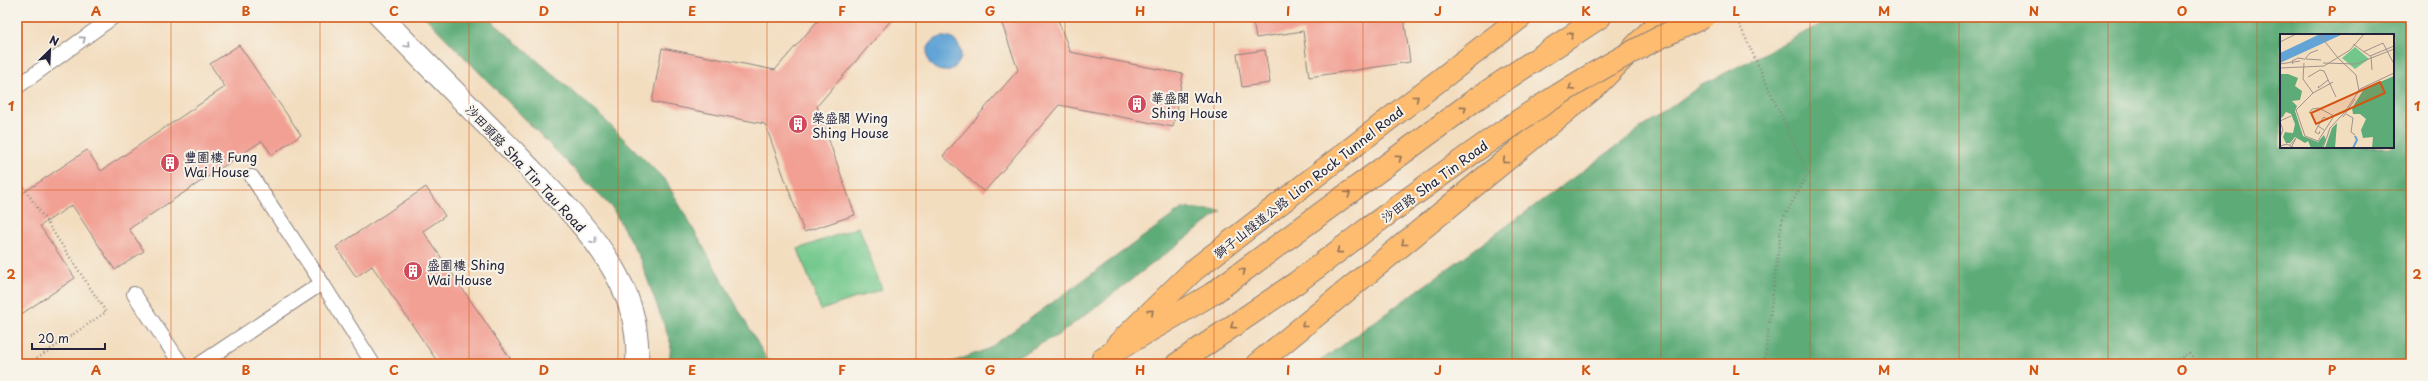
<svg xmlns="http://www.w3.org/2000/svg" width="2428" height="381" font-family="'Playpen Sans','LXGW WenKai TC',sans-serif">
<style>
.green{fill:#72c88c;stroke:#4a7564}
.forest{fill:#5dac78;stroke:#40675a;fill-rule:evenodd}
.water{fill:#62a4d6;stroke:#426388}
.building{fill:#f2a094}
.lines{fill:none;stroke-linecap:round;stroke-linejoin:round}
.service-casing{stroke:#8a807d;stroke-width:16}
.minor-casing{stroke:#8a807d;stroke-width:24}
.primary-casing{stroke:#8a807d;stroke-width:24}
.motorway-casing{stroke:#8a807d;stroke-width:24}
.path{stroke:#8a807d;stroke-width:2.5;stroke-dasharray:1 3;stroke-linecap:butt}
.service{stroke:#fff;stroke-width:14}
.minor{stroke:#fff;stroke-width:22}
.primary{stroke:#fdbc70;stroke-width:22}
.motorway{stroke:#fdbc70;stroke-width:22}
.motorway-bridge-casing{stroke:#8a807d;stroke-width:24;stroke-linecap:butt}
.motorway-bridge{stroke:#fdbc70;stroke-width:22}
.oneway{stroke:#906f56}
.oneway2{stroke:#9c9ca7}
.grid{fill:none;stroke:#d45411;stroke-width:1;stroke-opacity:0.55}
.labels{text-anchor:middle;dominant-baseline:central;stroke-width:4;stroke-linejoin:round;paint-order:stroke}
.poi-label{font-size:13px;fill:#22223b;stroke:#f7f3e8;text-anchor:start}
.street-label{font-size:13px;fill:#22223b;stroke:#f7f3e8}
.inset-river{fill:none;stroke:#62a4d6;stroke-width:2}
.inset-road{fill:none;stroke:#9f928a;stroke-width:1}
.view{fill:#d45411;fill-opacity:0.15;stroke:#d45411;stroke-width:2}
.inset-edge{fill:none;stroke:#22223b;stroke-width:2}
.neatline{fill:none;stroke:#d45411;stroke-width:1.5}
.grid-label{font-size:13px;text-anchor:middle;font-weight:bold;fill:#d45411}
</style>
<rect width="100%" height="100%" fill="#f7f3e8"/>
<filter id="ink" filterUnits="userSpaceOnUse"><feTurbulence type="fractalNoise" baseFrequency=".025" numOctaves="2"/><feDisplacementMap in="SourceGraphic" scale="8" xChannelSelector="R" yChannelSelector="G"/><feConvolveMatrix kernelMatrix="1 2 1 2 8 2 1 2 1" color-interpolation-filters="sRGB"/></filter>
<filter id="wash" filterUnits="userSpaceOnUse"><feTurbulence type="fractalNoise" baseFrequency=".012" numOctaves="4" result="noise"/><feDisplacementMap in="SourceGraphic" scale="16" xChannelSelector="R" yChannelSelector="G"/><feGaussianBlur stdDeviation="0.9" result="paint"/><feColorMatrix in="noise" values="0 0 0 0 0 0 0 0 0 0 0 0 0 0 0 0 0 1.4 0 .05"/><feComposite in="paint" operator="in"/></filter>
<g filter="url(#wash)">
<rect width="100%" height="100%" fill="#f3ddbf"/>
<path class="green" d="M 571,17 L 625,17 L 623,26 Z
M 859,227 L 882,289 L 821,310 L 798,249 Z"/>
<path class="forest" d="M 425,17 L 487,17 L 600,115 L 666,181 L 766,358 L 777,364 L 669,364 L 671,344 L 640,259 L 613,209 Z
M 1835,17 L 2411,17 L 2411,364 L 1316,364 L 1700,86 ZM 2281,35 L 2393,35 L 2393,147 L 2281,147 Z
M 1183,208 L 1222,211 L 1060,334 L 1002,364 L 947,364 L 988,349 Z"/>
<path class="water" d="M927 54a17 17 0 1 1 34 0a17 17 0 1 1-34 0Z"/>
<g id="blocks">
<path class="building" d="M 821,17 L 894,17 L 817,106 L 855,215 L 804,232 L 765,124 L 652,102 L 662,48 L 775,70 Z
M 1013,17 L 1057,17 L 1070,52 L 1183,74 L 1173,127 L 1059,105 L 984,192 L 943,156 L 1018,70 L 1001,21 Z
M 1252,17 L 1404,17 L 1410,62 L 1309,77 L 1303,31 L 1256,38 Z
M 239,45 L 301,135 L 272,155 L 262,141 L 129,229 L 144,251 L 115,270 L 72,205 L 40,226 L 75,278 L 17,317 L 17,197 L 87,150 L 101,171 L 225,87 L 210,64 Z
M 1265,50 L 1270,83 L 1242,87 L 1237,54 Z
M 426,187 L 445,216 L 423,231 L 514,364 L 439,364 L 372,266 L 356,277 L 336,247 Z"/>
</g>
</g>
<g filter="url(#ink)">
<use href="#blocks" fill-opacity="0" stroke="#8a807d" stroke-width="1"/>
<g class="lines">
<defs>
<path id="service" d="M 17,87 L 113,17
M 252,177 L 322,283
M 134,294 L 181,364
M 200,364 L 322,283 L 373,364"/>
<path id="minor" d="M 381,17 C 425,62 470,108 515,153 C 550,190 591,228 616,274 C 631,301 639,333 637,364"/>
<path id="primary" d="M 1117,345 L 1194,270 L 1521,17
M 1257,364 L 1594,88 L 1664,17"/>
<path id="motorway" d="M 1103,358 L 1212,294 L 1476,99 L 1600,17
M 1177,364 L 1296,283 L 1370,227"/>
</defs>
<use href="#service" class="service-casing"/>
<use href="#minor" class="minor-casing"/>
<use href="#primary" class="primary-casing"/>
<use href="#motorway" class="motorway-casing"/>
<path class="path" d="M 1736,17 L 1808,174 L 1782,221 L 1764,364
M 17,177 L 106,312 L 29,364
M 2167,364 L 2189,354 L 2197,364"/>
<use href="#service" class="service"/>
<use href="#minor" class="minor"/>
<use href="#primary" class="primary"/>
<use href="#motorway" class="motorway"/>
<defs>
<path id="motorway-bridge" d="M 1370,227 C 1476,149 1583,69 1704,17"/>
</defs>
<use href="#motorway-bridge" class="motorway-bridge-casing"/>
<use href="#motorway-bridge" class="motorway-bridge"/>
</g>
<defs><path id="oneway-chevron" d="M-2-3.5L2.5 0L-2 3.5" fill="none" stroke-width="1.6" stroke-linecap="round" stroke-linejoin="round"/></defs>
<g class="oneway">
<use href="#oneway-chevron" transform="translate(1571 35) rotate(-33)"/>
<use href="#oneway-chevron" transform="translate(1571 88) rotate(149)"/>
<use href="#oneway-chevron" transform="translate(1416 98) rotate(-38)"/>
<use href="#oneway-chevron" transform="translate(1464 108) rotate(-37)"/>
<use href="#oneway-chevron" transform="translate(1399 158) rotate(-37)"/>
<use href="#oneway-chevron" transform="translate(1505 161) rotate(141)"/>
<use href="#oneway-chevron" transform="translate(1348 194) rotate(-34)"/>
<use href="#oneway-chevron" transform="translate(1404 243) rotate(141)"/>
<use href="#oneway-chevron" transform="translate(1339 251) rotate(143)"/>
<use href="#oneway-chevron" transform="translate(1243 271) rotate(-36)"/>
<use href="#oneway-chevron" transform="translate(1151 312) rotate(-44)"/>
<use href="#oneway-chevron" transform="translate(1304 325) rotate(141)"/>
<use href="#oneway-chevron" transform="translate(1233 326) rotate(146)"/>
</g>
<g class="oneway2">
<use href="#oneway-chevron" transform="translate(83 39) rotate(-36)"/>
<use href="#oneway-chevron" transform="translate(408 45) rotate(46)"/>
<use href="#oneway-chevron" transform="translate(594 241) rotate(54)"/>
</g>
</g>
<path class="grid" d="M 171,17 L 171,364M 320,17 L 320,364M 469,17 L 469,364M 618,17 L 618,364M 767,17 L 767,364M 916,17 L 916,364M 1065,17 L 1065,364M 1214,17 L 1214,364M 1363,17 L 1363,364M 1512,17 L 1512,364M 1661,17 L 1661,364M 1810,17 L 1810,364M 1959,17 L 1959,364M 2108,17 L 2108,364M 2257,17 L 2257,364M 17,190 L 2411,190"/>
<defs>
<symbol id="building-disc" viewBox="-11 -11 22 22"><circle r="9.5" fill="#d1495b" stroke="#f7f3e8"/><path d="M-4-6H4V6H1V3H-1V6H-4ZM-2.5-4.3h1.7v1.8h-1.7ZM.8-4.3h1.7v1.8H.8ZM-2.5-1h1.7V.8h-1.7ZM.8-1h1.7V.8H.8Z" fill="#fff"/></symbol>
</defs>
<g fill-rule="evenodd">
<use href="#building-disc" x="1126" y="93" width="22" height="22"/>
<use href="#building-disc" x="787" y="113" width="22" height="22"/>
<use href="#building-disc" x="159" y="152" width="22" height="22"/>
<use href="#building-disc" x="402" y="260" width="22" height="22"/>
</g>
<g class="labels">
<g class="poi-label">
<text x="1151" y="97">華盛閣 Wah<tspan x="1151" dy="15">Shing House</tspan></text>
<text x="812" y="117">榮盛閣 Wing<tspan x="812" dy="15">Shing House</tspan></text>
<text x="184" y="156">豐圍樓 Fung<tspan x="184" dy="15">Wai House</tspan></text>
<text x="427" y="264">盛圍樓 Shing<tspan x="427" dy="15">Wai House</tspan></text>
</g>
<g class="street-label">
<text transform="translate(526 168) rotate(47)">沙田頭路 Sha Tin Tau Road</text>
<text transform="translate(1434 181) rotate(-36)">沙田路 Sha Tin Road</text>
<text transform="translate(1308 182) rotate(-38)">獅子山隧道公路 Lion Rock Tunnel Road</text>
</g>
</g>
<g transform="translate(2280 34)">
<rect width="114" height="114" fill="#f3ddbf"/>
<path d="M 75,13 L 89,25 L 75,35 L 62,24 Z" fill="#72c88c"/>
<path d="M 0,40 L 8,40 L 18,44 L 15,52 L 22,57 L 20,66 L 12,67 L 17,72 L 15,77 L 23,102 L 38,108 L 44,101 L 46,106 L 42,114 L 31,114 L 28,107 L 25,109 L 15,103 L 10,109 L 6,109 L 3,103 L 5,98 L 13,99 L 15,90 L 11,80 L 6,78 L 2,84 L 0,82 ZM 114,42 L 114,114 L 92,114 L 93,103 L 83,104 L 81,96 L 86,85 L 80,80 L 73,80 L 72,74 L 84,55 ZM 57,89 L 55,114 L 45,114 L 52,94 Z" fill="#5dac78"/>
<path d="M 40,0 L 63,0 L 0,29 L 0,19 Z" fill="#62a4d6"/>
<path class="inset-river" d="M 73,114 L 77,106 L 75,102"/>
<path class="inset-road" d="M 39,0 L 58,24 L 76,41 L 79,57M 0,8 L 16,0M 73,10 L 90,22 L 114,12M 83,18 L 103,9 L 114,30M 91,22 L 92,36M 26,25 L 41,26M 24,26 L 30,19 L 38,16M 24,29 L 23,45 L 33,59M 43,29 L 76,30 L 114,15M 0,30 L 20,27M 13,30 L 12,27 L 18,24 L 24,25M 0,34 L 44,32 L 70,16 L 84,0M 28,43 L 40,36 L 44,37 L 56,63M 39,52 L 38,54 L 48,46M 29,79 L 32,75 L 39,74 L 54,82 L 38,107 L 25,102 L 16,76 L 33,59 L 53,48M 66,80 L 73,84 L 71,98 L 75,101M 63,83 L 75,65M 0,87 L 11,82M 0,88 L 3,96 L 0,103M 38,92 L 44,83 L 48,86M 40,97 L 39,100 L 35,98 L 38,92 L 44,96M 10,111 L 16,104 L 11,114M 0,112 L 7,110 L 14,114M 43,114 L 50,94 L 64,79 L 80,55 L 114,39"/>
<path class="view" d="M 100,48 L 105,59 L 36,90 L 31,79 Z"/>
<rect width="114" height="114" class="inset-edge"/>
</g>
<rect width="2428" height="381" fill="none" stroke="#f7f3e8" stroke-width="44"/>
<g transform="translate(50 50) rotate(24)" stroke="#f7f3e8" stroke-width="3" paint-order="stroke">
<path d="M0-3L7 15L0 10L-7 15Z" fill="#22223b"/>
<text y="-6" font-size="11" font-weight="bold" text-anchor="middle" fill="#22223b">N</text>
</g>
<path d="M32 343v6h73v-6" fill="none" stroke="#22223b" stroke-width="2"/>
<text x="38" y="343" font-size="12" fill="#22223b" stroke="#f7f3e8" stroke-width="3" paint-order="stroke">20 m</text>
<rect x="22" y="22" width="2384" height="337" class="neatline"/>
<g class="grid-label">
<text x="96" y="16">A</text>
<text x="246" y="16">B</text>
<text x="394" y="16">C</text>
<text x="544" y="16">D</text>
<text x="692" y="16">E</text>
<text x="842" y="16">F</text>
<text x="990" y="16">G</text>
<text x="1140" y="16">H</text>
<text x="1288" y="16">I</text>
<text x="1438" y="16">J</text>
<text x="1586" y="16">K</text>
<text x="1736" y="16">L</text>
<text x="1884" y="16">M</text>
<text x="2034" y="16">N</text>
<text x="2182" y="16">O</text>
<text x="2332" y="16">P</text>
<text x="11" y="111">1</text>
<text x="2417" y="111">1</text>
<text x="11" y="279">2</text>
<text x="2417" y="279">2</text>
<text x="96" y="375">A</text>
<text x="246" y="375">B</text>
<text x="394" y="375">C</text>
<text x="544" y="375">D</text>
<text x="692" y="375">E</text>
<text x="842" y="375">F</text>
<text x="990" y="375">G</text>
<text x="1140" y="375">H</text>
<text x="1288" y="375">I</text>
<text x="1438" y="375">J</text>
<text x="1586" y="375">K</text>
<text x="1736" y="375">L</text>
<text x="1884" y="375">M</text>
<text x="2034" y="375">N</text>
<text x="2182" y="375">O</text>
<text x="2332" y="375">P</text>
</g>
</svg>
